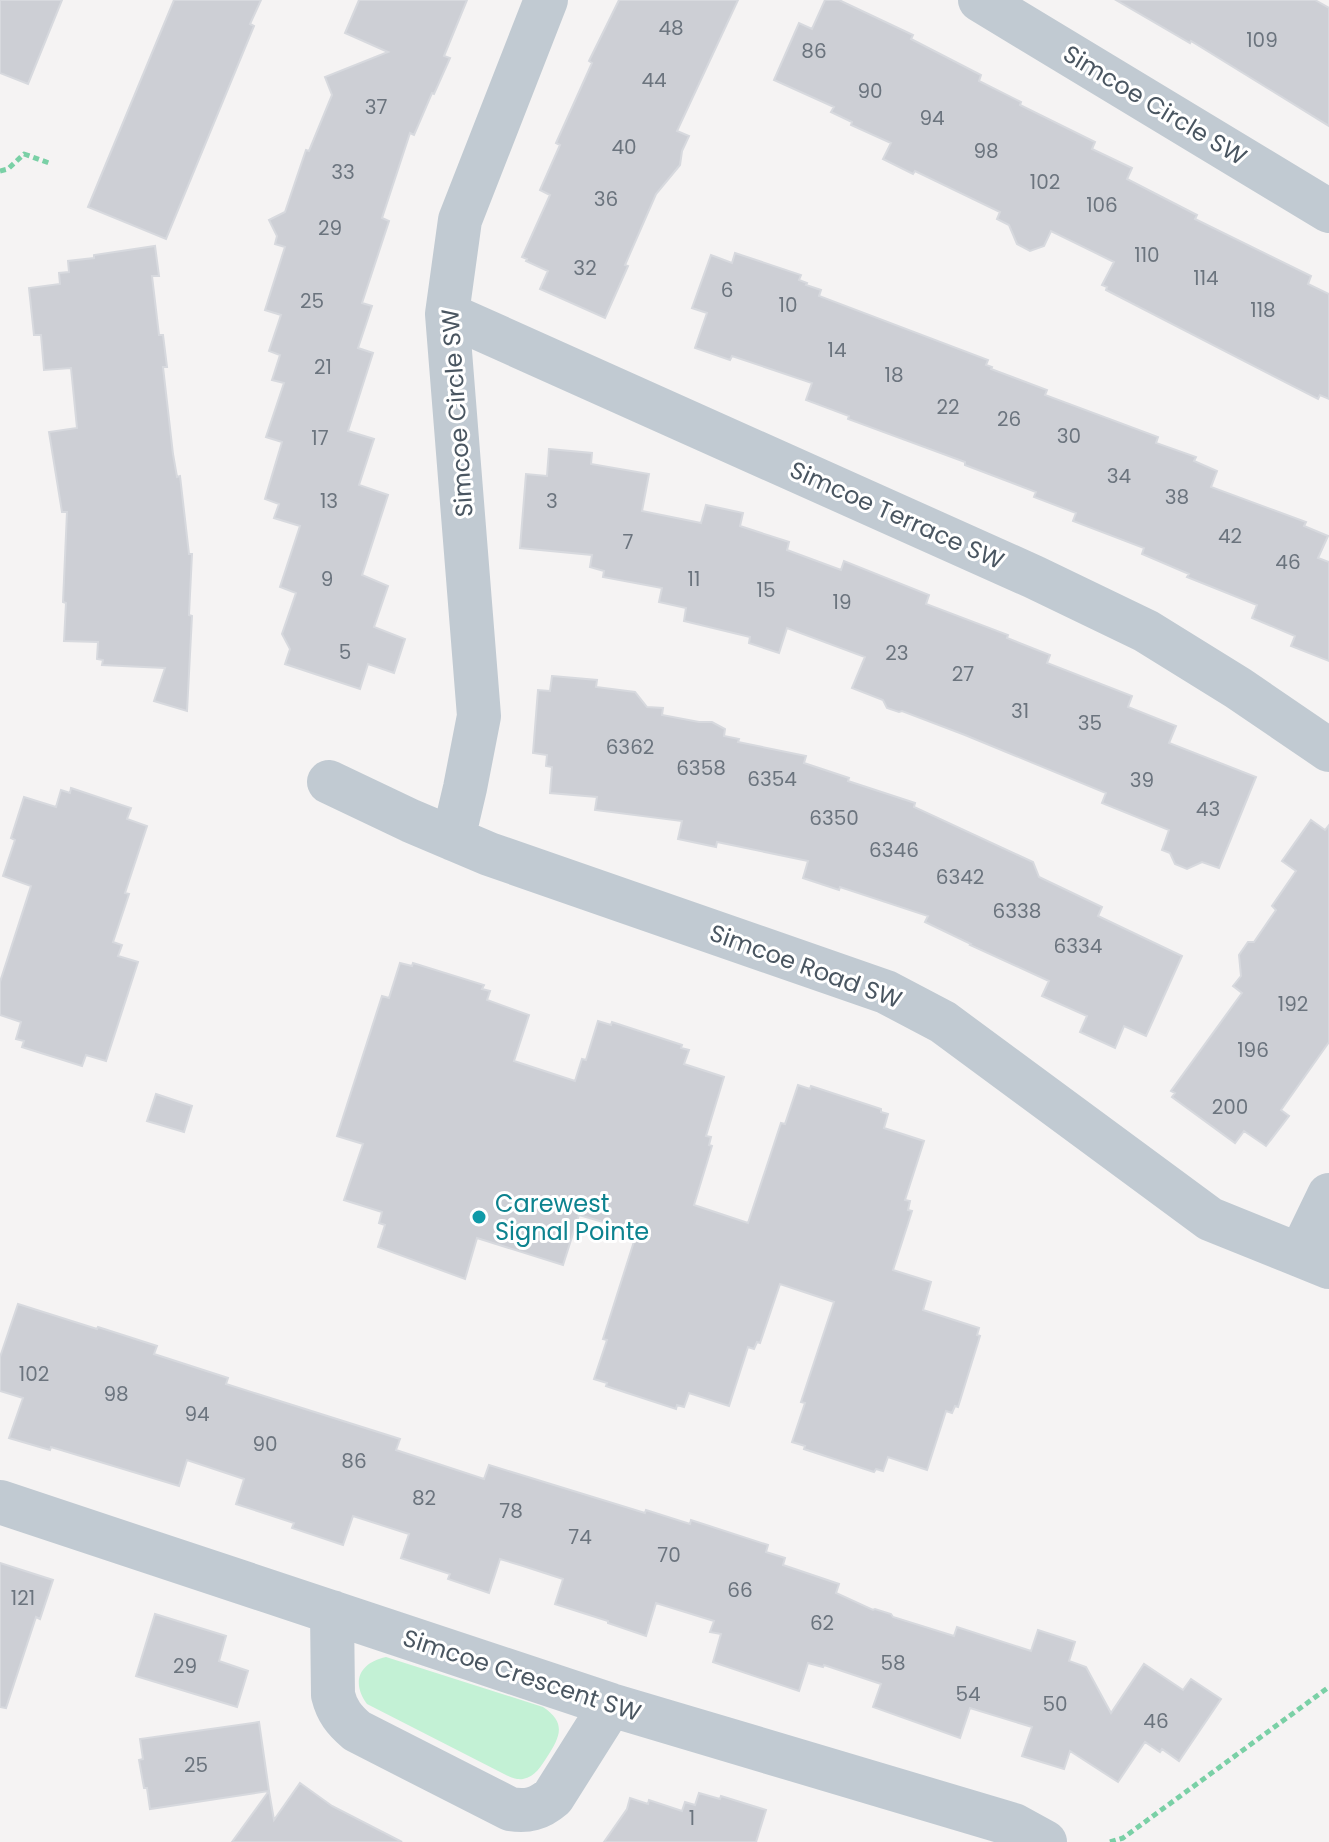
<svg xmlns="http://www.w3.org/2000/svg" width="1329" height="1842" font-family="Poppins,sans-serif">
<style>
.green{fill:#c3f1d5}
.building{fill:#cdcfd5;stroke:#d7d9de;stroke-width:2}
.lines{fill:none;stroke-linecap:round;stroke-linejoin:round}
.path{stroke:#7ad0a6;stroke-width:5;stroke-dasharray:6 4;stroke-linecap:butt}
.street{stroke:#c1cad2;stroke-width:44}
.culture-dot{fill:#0f9aa8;stroke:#fff;stroke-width:3}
.labels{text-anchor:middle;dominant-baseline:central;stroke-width:6;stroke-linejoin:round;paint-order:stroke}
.number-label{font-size:20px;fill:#6b747e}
.street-label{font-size:24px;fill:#4a5661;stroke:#fff}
.culture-label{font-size:24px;fill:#0d838f;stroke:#fff;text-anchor:start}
</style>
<rect width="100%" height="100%" fill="#f5f3f3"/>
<path class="green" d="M 386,1657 L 543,1707 C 567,1723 560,1737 547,1757 C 541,1766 535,1777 523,1779 C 516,1780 510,1777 504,1774 L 367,1704 C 351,1682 359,1663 386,1657 Z"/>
<path class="building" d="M 0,0 L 62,0 L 28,84 L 0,73 Z
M 174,0 L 261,0 L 250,24 L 254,26 L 166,239 L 88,207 Z
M 359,0 L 467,0 L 444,56 L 450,58 L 434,94 L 432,93 L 414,135 L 410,133 L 382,218 L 389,221 L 362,303 L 372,306 L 358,348 L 373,353 L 348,431 L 374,439 L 359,485 L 388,495 L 362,575 L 388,586 L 374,627 L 405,639 L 394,673 L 368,664 L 360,689 L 285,664 L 290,649 L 282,634 L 296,593 L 280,587 L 300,526 L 274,518 L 279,504 L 265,499 L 282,442 L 266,437 L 284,383 L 272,380 L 280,355 L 269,351 L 281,315 L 265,310 L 285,247 L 275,244 L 277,236 L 269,220 L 285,212 L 306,150 L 309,151 L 332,95 L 325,77 L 388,52 L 345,33 Z
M 619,0 L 738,0 L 677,131 L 689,136 L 682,151 L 680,165 L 656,194 L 625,265 L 628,266 L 605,318 L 540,289 L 548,271 L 526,261 L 527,259 L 522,257 L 550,195 L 540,190 L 560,145 L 556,143 L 592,63 L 589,61 Z
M 825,0 L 839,0 L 913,35 L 911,39 L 981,75 L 979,81 L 1021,102 L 1020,105 L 1095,142 L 1092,149 L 1132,168 L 1127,179 L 1197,215 L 1195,219 L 1311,276 L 1308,284 L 1329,294 L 1329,399 L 1320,395 L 1318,399 L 1106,290 L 1107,287 L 1102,285 L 1114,262 L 1051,231 L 1044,246 L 1030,251 L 1017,244 L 1009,225 L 997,219 L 1000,212 L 915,171 L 913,174 L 883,159 L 891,143 L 851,125 L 852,122 L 831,112 L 834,107 L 774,80 L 799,23 L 812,29 Z
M 1116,0 L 1315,0 L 1329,8 L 1329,126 L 1191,41 L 1190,43 Z
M 155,246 L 159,276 L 152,276 L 159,335 L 163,335 L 167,367 L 163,367 L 173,454 L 177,477 L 180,476 L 189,554 L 192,554 L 189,615 L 192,616 L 187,711 L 154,701 L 165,668 L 102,665 L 103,660 L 97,659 L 98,642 L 64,641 L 66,603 L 63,602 L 67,512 L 62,512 L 49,432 L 77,428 L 71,368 L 44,370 L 41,335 L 34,335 L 29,288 L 60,284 L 59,273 L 69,272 L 68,261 L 94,258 L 94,255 Z
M 735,253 L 801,275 L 799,280 L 807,283 L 806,285 L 821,290 L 819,296 L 988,360 L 986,365 L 992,367 L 991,369 L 1047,390 L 1045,395 L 1158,437 L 1156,443 L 1196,457 L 1194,461 L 1217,471 L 1211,487 L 1306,522 L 1304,526 L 1328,536 L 1318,558 L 1329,562 L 1329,661 L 1291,646 L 1295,636 L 1252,618 L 1257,605 L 1187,577 L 1189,574 L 1142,554 L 1144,548 L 1073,521 L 1076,513 L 1034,497 L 1036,492 L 965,465 L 965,462 L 848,419 L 849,416 L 806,400 L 812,383 L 732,356 L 730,360 L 695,348 L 707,313 L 692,308 L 711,255 L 732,263 Z
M 549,449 L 592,453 L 591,464 L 649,474 L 642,511 L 701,523 L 706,505 L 743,513 L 740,526 L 789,542 L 787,550 L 841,570 L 844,561 L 929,595 L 926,604 L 1008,635 L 1007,638 L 1050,655 L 1047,663 L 1132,696 L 1128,707 L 1176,726 L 1169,743 L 1256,777 L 1219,868 L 1202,862 L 1187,869 L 1175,864 L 1170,853 L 1162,850 L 1169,830 L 1102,803 L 1106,793 L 965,735 L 902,711 L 899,712 L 887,708 L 883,700 L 852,688 L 865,657 L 787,628 L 779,653 L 749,643 L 750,637 L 684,621 L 686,608 L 659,602 L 662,588 L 603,577 L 604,571 L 590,567 L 592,555 L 520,548 L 526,474 L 547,476 Z
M 552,676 L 597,680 L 596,687 L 635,692 L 647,707 L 663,708 L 662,715 L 699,722 L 712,722 L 725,729 L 724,736 L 739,739 L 738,742 L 806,756 L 804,763 L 849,778 L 848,781 L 915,803 L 914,807 L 1033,862 L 1039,877 L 1102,907 L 1098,916 L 1182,956 L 1146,1036 L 1124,1026 L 1115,1048 L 1080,1032 L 1087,1016 L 1042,996 L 1049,981 L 970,945 L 971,944 L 925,922 L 928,916 L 840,887 L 839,890 L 803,878 L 808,861 L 717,842 L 716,847 L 678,839 L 682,821 L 595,810 L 597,797 L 550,793 L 552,767 L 546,766 L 547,755 L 533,753 L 538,690 L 550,691 Z
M 71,788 L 131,808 L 127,819 L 147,826 L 125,893 L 129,894 L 113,942 L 122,945 L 118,956 L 138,962 L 106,1061 L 86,1055 L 82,1066 L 22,1047 L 24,1041 L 16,1039 L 21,1022 L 0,1015 L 0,982 L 31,886 L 3,876 L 15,840 L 11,838 L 24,797 L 56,807 L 61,790 L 70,793 Z
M 1311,820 L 1325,830 L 1329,825 L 1329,1042 L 1281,1110 L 1289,1116 L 1266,1146 L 1244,1131 L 1235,1143 L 1172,1097 L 1175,1093 L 1171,1091 L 1242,993 L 1233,986 L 1241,976 L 1239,955 L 1248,942 L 1254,942 L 1276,910 L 1272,906 L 1296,871 L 1282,861 Z
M 400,963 L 412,966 L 413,963 L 484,985 L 482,989 L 490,991 L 487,1000 L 529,1015 L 514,1061 L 575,1081 L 582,1059 L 586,1060 L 598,1021 L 611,1025 L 612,1022 L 682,1045 L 681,1048 L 689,1050 L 684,1064 L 724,1077 L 706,1136 L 711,1137 L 709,1145 L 712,1146 L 694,1205 L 748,1223 L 781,1123 L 785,1124 L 798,1085 L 810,1089 L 811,1086 L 881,1109 L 881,1112 L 888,1114 L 884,1128 L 924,1141 L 905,1200 L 910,1201 L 908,1210 L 912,1211 L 893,1270 L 931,1282 L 923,1310 L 979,1328 L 977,1335 L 980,1336 L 958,1407 L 955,1406 L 952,1413 L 946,1411 L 927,1470 L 888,1457 L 883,1471 L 876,1469 L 874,1472 L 804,1449 L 805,1446 L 792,1442 L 805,1403 L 801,1402 L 834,1302 L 780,1284 L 760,1343 L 757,1342 L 754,1349 L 748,1347 L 729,1406 L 689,1393 L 684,1407 L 677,1405 L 676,1409 L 606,1386 L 607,1383 L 594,1379 L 607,1340 L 603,1339 L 637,1232 L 579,1215 L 563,1265 L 477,1238 L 465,1279 L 378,1247 L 385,1225 L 379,1223 L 382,1212 L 344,1200 L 363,1144 L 337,1136 L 382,996 L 389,998 Z
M 156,1094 L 192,1106 L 184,1132 L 147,1121 Z
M 18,1304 L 97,1329 L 98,1327 L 157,1346 L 154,1354 L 228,1378 L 226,1384 L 400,1439 L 396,1450 L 484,1479 L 489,1465 L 645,1513 L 646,1510 L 690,1524 L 691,1520 L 768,1545 L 766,1552 L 785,1558 L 783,1565 L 839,1584 L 836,1593 L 873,1610 L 875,1609 L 891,1614 L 893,1617 L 954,1636 L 957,1627 L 1031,1651 L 1038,1630 L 1075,1642 L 1069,1661 L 1086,1667 L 1111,1713 L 1144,1664 L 1183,1690 L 1191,1679 L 1221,1699 L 1179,1761 L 1162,1749 L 1160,1752 L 1145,1742 L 1118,1782 L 1070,1751 L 1064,1769 L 1022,1756 L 1032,1727 L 970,1708 L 960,1738 L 873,1707 L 881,1684 L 824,1665 L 823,1667 L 808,1663 L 799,1691 L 713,1662 L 721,1634 L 710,1632 L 714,1621 L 656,1603 L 646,1636 L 608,1623 L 608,1621 L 555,1604 L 563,1579 L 523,1566 L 500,1559 L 489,1593 L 448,1579 L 450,1574 L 401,1558 L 409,1534 L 353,1516 L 343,1545 L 292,1528 L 294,1523 L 236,1504 L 244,1479 L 187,1460 L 179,1486 L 51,1447 L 50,1450 L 9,1438 L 23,1398 L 0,1391 L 0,1357 Z
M 0,1563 L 53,1580 L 40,1619 L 36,1617 L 6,1708 L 0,1707 Z
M 155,1614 L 226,1636 L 219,1661 L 248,1671 L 237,1707 L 136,1676 Z
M 259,1722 L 269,1791 L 150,1809 L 147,1788 L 144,1788 L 139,1760 L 143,1759 L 140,1739 Z
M 300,1783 L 332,1806 L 402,1842 L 232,1842 L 269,1791 L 274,1820 Z
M 699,1793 L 720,1799 L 721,1796 L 766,1810 L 756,1842 L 604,1842 L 627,1809 L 630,1798 L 648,1804 L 649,1800 L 682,1811 L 685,1802 L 695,1805 Z"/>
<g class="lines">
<path class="path" d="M 0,171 L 8,169 L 24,154 L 49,163
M 1110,1842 L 1123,1838 L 1329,1687"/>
<path class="street" d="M 980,0 L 1329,211
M 447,314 L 1034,577 L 1146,631 L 1238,688 L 1329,750
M 329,782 L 411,821 L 489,854 L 886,992 L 943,1022 L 1210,1219 L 1329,1267
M 453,839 L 465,788 L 479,716 L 447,314 L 460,220 L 546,0
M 1300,1255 L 1329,1195
M 0,1502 L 611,1705 L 1014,1825 L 1045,1842
M 332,1612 L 333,1695 C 337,1711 344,1720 357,1731 L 510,1809 C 527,1812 539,1809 553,1797 L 611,1705"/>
</g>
<circle class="culture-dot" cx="479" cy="1217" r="8"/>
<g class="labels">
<g class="number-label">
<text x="671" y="28">48</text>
<text x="1262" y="40">109</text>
<text x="814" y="51">86</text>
<text x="654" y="80">44</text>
<text x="870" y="91">90</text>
<text x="376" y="107">37</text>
<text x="932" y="118">94</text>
<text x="624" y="147">40</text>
<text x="986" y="151">98</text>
<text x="343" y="172">33</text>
<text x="1045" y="182">102</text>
<text x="606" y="199">36</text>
<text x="1102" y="205">106</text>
<text x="330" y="228">29</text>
<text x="1147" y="255">110</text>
<text x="585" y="268">32</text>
<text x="1206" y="278">114</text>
<text x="727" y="290">6</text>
<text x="312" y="301">25</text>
<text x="788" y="305">10</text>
<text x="1263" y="310">118</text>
<text x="837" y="350">14</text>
<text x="323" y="367">21</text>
<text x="894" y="375">18</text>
<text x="948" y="407">22</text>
<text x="1009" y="419">26</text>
<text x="1069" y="436">30</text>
<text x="320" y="438">17</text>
<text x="1119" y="476">34</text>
<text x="1177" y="497">38</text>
<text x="329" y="501">13</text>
<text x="552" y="501">3</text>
<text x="1230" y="536">42</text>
<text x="628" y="542">7</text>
<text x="1288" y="562">46</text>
<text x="327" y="579">9</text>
<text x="694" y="579">11</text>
<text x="766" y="590">15</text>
<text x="842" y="602">19</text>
<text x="345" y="652">5</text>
<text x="897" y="653">23</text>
<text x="963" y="674">27</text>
<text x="1020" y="711">31</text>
<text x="1090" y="723">35</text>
<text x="630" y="747">6362</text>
<text x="701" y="768">6358</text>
<text x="772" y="779">6354</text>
<text x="1142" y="780">39</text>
<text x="1208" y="809">43</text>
<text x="834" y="818">6350</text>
<text x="894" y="850">6346</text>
<text x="960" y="877">6342</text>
<text x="1017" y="911">6338</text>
<text x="1078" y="946">6334</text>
<text x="1293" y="1004">192</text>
<text x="1253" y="1050">196</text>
<text x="1230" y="1107">200</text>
<text x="34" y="1374">102</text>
<text x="116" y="1394">98</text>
<text x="197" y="1414">94</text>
<text x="265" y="1444">90</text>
<text x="354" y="1461">86</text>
<text x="424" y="1498">82</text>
<text x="511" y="1511">78</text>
<text x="580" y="1537">74</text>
<text x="669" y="1555">70</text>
<text x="740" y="1590">66</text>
<text x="23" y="1598">121</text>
<text x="822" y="1623">62</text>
<text x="893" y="1663">58</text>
<text x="185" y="1666">29</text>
<text x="968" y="1694">54</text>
<text x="1055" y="1704">50</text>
<text x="1156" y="1721">46</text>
<text x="196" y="1765">25</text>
<text x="692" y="1818">1</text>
</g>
<g class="street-label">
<text transform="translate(1155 105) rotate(31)">Simcoe Circle SW</text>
<text transform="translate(457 413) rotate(-94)">Simcoe Circle SW</text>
<text transform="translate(897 515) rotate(24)">Simcoe Terrace SW</text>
<text transform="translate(806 966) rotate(20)">Simcoe Road SW</text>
<text transform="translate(522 1675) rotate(18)">Simcoe Crescent SW</text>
</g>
<g class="culture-label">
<text x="495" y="1203">Carewest<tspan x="495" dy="28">Signal Pointe</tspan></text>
</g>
</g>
</svg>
